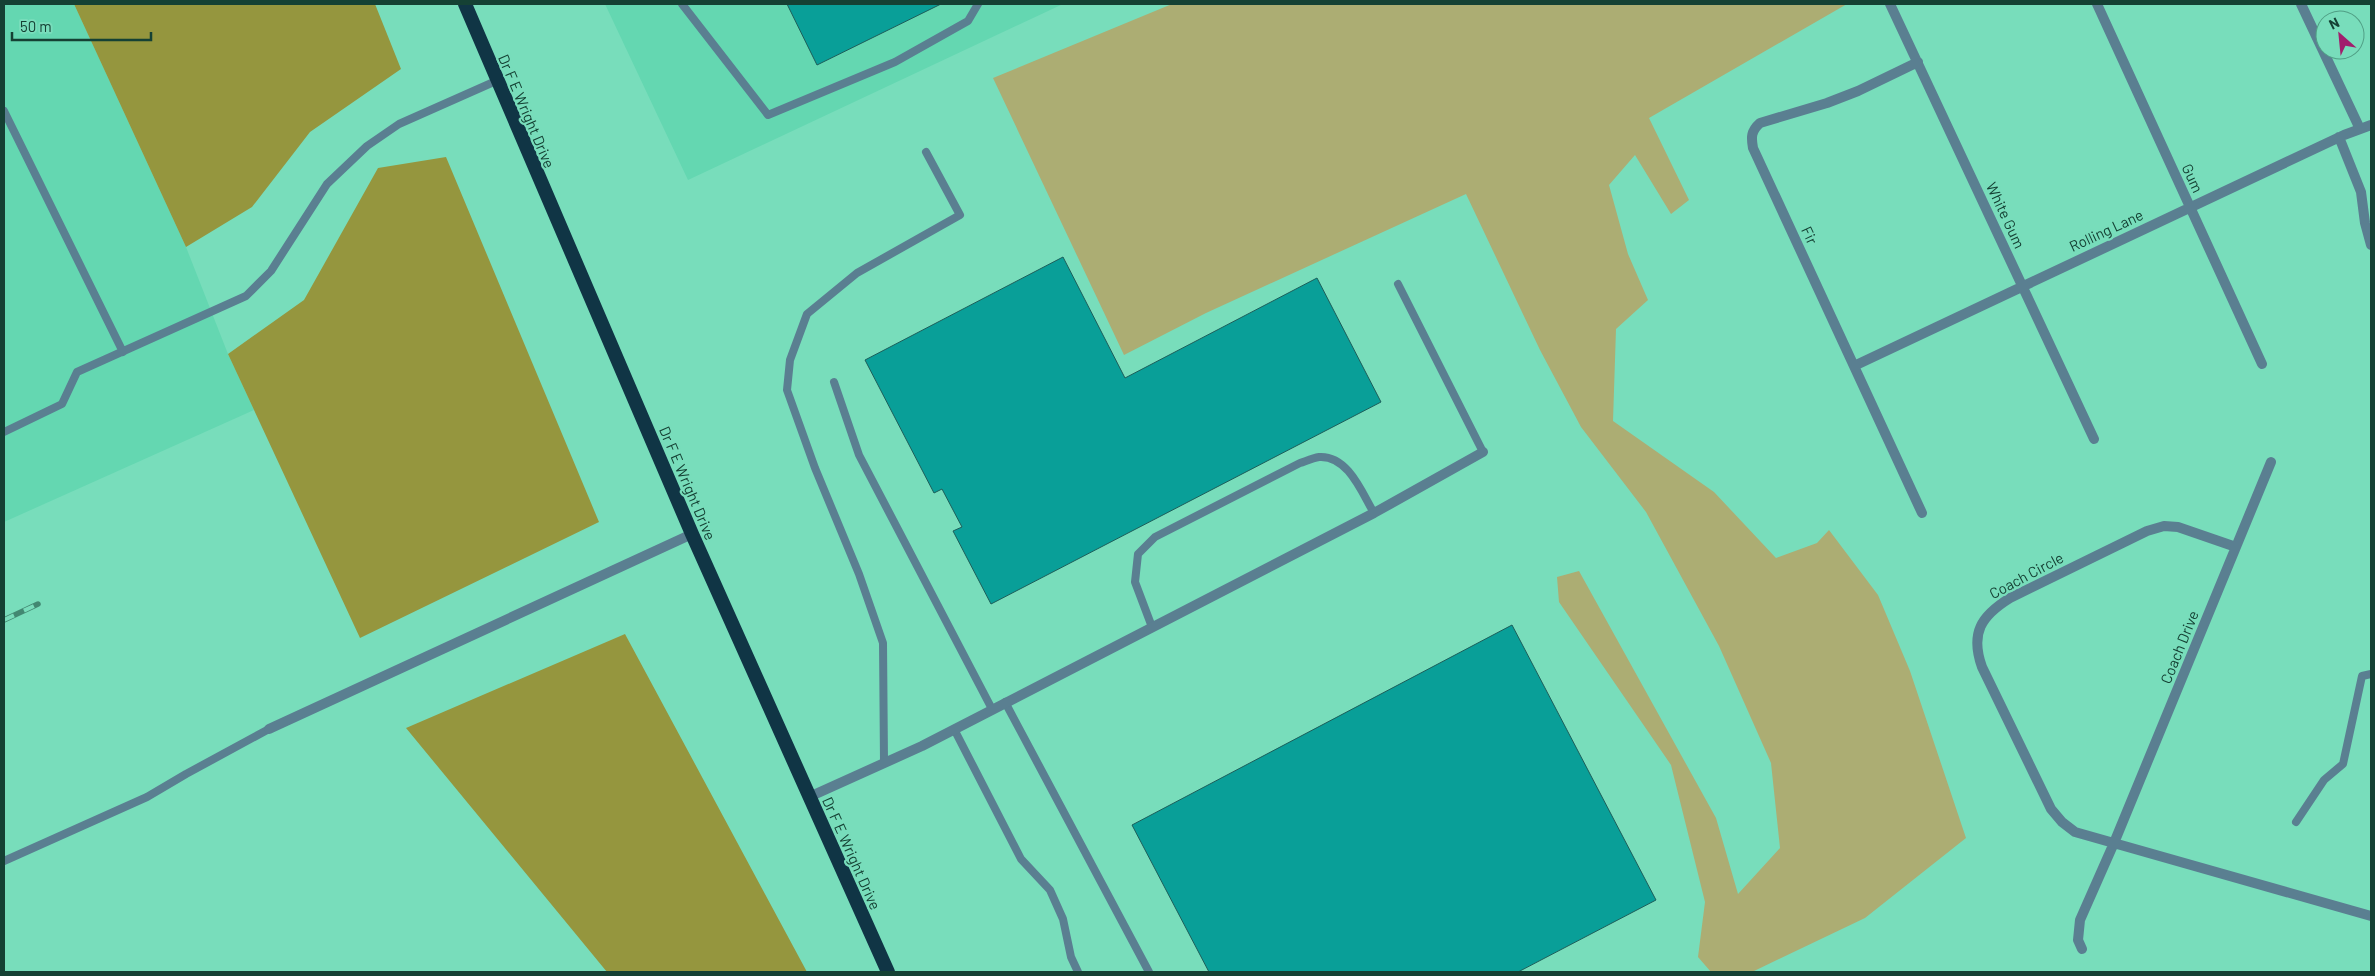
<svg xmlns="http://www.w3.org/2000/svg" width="2375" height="976" font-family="Barlow,sans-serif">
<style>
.built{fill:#64d7b1}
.green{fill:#acad73}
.forest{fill:#95963e}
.building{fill:#099f98;stroke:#1d5e5a}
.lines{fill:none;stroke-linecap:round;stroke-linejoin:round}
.service{stroke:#5a7f91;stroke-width:8}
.minor{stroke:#5a7f91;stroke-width:10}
.trunk{stroke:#103545;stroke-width:14}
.rail-casing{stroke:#428872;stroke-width:5.5}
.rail{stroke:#78ddbb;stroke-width:4;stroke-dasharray:11;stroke-linecap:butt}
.labels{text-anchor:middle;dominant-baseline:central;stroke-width:4.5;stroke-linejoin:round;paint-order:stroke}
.street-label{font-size:15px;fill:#154134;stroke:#78ddbb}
</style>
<rect width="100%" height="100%" fill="#78ddbb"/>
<path class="built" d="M 4,4 L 74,4 L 186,247 L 228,354 L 254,410 L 4,522 Z
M 605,4 L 1063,4 L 688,180 Z"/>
<path class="green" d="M 1172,4 L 1847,4 L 1649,118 L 1689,200 L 1671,214 L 1635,155 L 1609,185 L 1628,254 L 1648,300 L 1616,329 L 1613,421 L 1714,492 L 1776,558 L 1817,543 L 1829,530 L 1878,595 L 1910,671 L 1966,838 L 1865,918 L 1752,972 L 1711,972 L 1698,957 L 1705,902 L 1671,765 L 1559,602 L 1557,577 L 1579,571 L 1716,818 L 1738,894 L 1780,848 L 1771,763 L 1719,646 L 1646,512 L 1581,427 L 1540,350 L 1466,194 L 1206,313 L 1124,355 L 993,78 Z"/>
<path class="forest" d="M 74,4 L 375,4 L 401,69 L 310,132 L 252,207 L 186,247 Z
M 446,157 L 599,522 L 360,638 L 228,354 L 304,300 L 378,168 Z
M 625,634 L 807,972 L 607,972 L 406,728 Z"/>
<path class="building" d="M 787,4 L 941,4 L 817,65 Z
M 1063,257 L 1125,378 L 1317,278 L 1381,402 L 991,604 L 953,531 L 962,527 L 942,489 L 934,493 L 865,360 Z
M 1512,625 L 1656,900 L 1518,972 L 1209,972 L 1132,825 Z"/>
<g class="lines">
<path class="service" d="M 682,4 L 768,115 L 895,62 L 968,21 L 978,4
M 4,111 L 123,352
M 1398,284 L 1483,452
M 834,382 L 859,455 L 992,709
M 4,432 L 62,404 L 77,372 L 246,296 L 271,271 L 327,184 L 367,146 L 399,124 L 496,81
M 1152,627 L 1135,582 L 1138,554 L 1155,537 L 1300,463 C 1306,461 1313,458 1319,457 C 1348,455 1362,493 1374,513
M 1005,702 L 1149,972
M 954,729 L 1021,859 L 1050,890 L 1063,919 L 1071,957 L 1078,972
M 884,762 L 883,643 L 859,574 L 815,468 L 787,390 L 790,360 L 807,314 L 857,273 L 960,215 L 926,152
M 2296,822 L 2324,780 L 2343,764 L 2362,676 L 2371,674
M 4,861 L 147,797 L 186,774 L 269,729"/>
<path class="minor" d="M 1890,4 L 2094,439
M 2097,4 L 2262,364
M 2301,4 L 2360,129
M 1918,62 L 1858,91 L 1827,103 L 1760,123 C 1751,131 1751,137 1753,148 L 1922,513
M 2339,137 L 2361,192 L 2365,223 L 2371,245
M 1854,366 L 2344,135 L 2371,125
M 2236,547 L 2178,527 L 2164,526 L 2147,531 L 2010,598 C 1981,616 1970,633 1982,667 L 2051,809 L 2062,822 L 2075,832 L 2371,916
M 269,729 L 692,534
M 809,797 L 922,746 L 1374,513 L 1483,452
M 2082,949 L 2078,940 L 2080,920 L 2114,843 L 2271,462"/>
<path class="trunk" d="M 465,4 L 692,534 L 888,972"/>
<defs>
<path id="rail" d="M 4,620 L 38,604"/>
</defs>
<use href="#rail" class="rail-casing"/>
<use href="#rail" class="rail"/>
</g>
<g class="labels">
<g class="street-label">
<text transform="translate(527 111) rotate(67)">Dr F E Wright Drive</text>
<text transform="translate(2193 178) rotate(65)">Gum</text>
<text transform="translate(2006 215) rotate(65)">White Gum</text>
<text transform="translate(2106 230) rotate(-25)">Rolling Lane</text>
<text transform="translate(1810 235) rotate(65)">Fir</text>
<text transform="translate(688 483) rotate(67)">Dr F E Wright Drive</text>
<text transform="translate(2026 575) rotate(-28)">Coach Circle</text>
<text transform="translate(2179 647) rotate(-68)">Coach Drive</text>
<text transform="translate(852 853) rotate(66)">Dr F E Wright Drive</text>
</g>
</g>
<rect width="2375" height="976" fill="none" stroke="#154134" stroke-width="10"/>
<g transform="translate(2340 35) rotate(333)"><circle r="24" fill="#78ddbb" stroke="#509f85"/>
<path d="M0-4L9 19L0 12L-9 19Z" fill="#a11e6d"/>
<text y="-8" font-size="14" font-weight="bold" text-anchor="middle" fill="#154134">N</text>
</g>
<path d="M12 32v8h139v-8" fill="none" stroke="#154134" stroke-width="2.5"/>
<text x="20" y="32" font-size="15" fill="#154134" stroke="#78ddbb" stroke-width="4" paint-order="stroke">50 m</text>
</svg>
